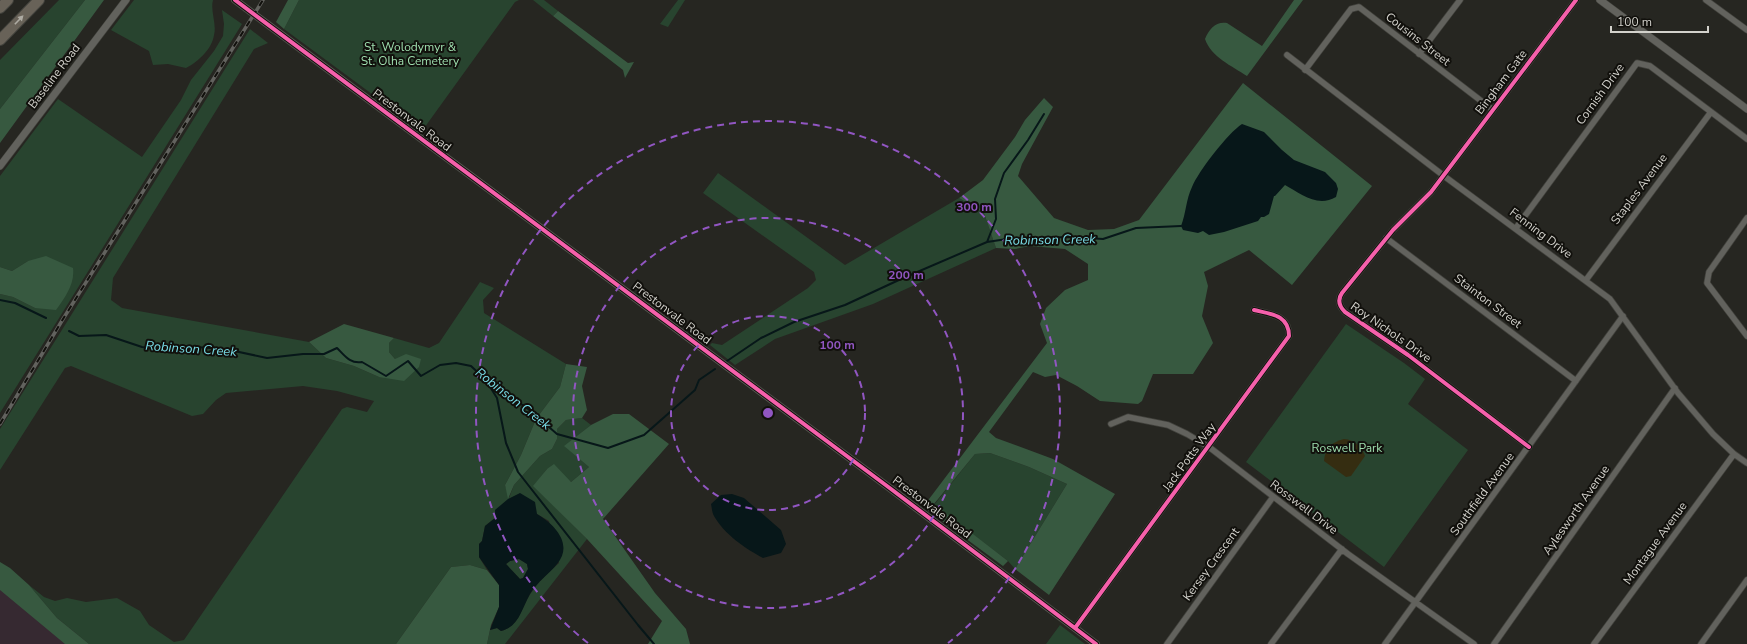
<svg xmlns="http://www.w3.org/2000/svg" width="1747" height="644" font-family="'Nunito Sans',sans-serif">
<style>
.industrial{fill:#362931}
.green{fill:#28442f}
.forest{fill:#375940}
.sand{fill:#352d11}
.water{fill:#071719;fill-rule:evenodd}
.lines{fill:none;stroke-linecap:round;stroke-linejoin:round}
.stream{stroke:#071719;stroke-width:2}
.minor-casing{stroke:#42423d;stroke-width:7}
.tertiary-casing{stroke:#42423d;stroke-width:8}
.motorway-casing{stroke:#42423d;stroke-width:12}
.minor{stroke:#62625d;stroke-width:5.5}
.tertiary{stroke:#62625d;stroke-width:7}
.motorway{stroke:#686258;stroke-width:10}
.rail-casing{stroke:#62625e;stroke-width:3.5}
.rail{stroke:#11100c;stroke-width:2;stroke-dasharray:6;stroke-linecap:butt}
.cycleway-casing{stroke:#11100c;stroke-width:6}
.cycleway{stroke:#f560ab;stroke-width:4}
.oneway{fill:#aeaba3}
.ring{fill:none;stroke:#9156c2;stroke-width:2;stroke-dasharray:7 5}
.labels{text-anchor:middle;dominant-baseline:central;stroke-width:4;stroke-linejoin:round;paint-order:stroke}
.street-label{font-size:12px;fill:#d3d2cc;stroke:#11100c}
.park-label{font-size:12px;fill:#9fdfaf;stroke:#11100c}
.water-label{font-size:13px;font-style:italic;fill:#79dce6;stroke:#11100c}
.centre{fill:#9156c2;stroke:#11100c;stroke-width:2}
.ring-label{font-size:12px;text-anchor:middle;font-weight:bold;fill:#9156c2;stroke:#11100c;stroke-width:4;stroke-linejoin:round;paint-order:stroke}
</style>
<rect width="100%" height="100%" fill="#262621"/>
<path class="industrial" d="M 0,573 L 57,618 L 89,644 L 0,644 Z"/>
<path class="green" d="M 59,0 L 85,0 L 0,109 L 0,60 Z
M 134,0 L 213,0 C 210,11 217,24 214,35 C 212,49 198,62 186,68 L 168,64 L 153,65 L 149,51 L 111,30 Z
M 299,0 L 519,0 L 515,2 L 422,131 L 284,29 Z
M 533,0 L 544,0 L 558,11 L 553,16 Z
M 678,0 L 685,0 L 668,27 L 660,24 Z
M 222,10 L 242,24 L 0,413 L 0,294 L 13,297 L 35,308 L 28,261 L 12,271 L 0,267 L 0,176 L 58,99 L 142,157 L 181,100 L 191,80 L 214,51 L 223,36 L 224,24 Z
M 250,29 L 268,43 L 254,49 L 113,278 L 111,300 L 122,308 L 309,342 L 326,358 L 354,366 L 379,377 L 395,359 L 389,352 L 389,343 L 394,338 L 429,348 L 439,343 L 480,282 L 494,288 L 483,300 L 484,313 L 566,364 L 560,387 L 536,419 L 521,455 L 505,485 L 509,498 L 514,485 L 540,456 L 552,449 L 557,439 L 557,429 L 566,420 L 582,418 L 591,425 L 565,446 L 589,467 L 571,482 L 547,469 L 534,486 L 587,539 L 505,644 L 487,644 L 490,630 L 497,628 L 501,631 C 520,626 521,607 531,593 C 538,582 549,572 559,563 L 549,521 L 537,514 L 495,518 L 485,526 L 482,541 L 479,544 L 479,557 L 487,570 L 470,565 L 451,567 L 396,644 L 89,644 L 57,618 L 29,585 L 44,597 L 55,601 L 67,598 L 86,602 L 117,598 L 140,611 L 149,625 L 174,642 L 184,640 L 342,409 L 347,407 L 367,412 L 374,401 L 337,391 L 303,386 L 226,393 L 216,400 L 203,414 L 192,416 L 71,366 L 65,368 L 0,470 L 0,429 Z
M 718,173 L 845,265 L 959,198 L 984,213 L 996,248 L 873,304 L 775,339 L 735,365 L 710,345 L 712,343 L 722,345 L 808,288 L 816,280 L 814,272 L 703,193 Z
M 1346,324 L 1404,363 L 1425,379 L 1408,404 L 1468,450 L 1384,567 L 1246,462 Z
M 990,453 L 1029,467 L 1067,484 L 1015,569 L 1008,561 L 934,505 L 975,454 Z
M 519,559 L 527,564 L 528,569 L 523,578 L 520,579 L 506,564 L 510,561 Z
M 1060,625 L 1085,644 L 1046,644 Z"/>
<path class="forest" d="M 85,0 L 104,0 L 0,143 L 0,109 Z
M 288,0 L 299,0 L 284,29 L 276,22 Z
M 1294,0 L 1303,0 L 1247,76 C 1232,66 1211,57 1205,39 C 1209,29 1216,21 1227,23 L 1262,46 Z
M 558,11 L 628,63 L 634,62 L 625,78 L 623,70 L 553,16 Z
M 1243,83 L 1372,186 L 1292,285 L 1249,250 L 1204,272 L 1208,286 L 1202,316 L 1213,343 L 1193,374 L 1153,374 L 1142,401 L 1138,404 L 1100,401 L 1077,386 L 1056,375 L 1045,377 L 1033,372 L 989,432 L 996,438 L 1053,459 L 1115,494 L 1049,595 L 1015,569 L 1067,484 L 1029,467 L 990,453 L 975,454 L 934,504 L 1008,561 L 1003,566 L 923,507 L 1047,343 L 1040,324 L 1046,308 L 1065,290 L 1088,280 L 1088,264 L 1065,249 L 1030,246 L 1015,249 L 996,248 L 984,213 L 959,198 L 983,180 L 1015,137 L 1025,120 L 1044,98 L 1053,107 L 1022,164 L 1018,176 L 1054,218 L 1088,230 L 1114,229 L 1139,220 Z
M 46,256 L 73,268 C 75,284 65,297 56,310 L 35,308 L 13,297 L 0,294 L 0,267 L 12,271 L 28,261 Z
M 344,324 L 394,338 L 389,343 L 389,352 L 395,359 L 406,354 L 421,359 L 419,367 L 404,381 L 379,377 L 354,366 L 326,358 L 309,342 Z
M 566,364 L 587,367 L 582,386 L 587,410 L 582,418 L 566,420 L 557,429 L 557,439 L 552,449 L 540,456 L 514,485 L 508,499 L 505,485 L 521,455 L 536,419 L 560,387 Z
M 613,414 L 629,414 L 669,444 L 603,519 L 655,593 L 686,629 L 690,644 L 648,644 L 662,621 L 587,539 L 533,486 L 547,469 L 554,464 L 571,482 L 589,467 L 564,446 L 591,425 Z
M 0,562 L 10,568 L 29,585 L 57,618 L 89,644 L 65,644 L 0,590 Z
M 470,565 L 487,570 L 499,585 L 499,607 L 491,625 L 487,644 L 396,644 L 451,567 Z"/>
<path class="sand" d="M 1344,439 C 1355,440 1361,446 1365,456 L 1351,476 L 1346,477 L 1324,461 C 1325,448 1332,442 1344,439 Z"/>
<path class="water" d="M 1242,124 L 1264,132 L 1282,150 L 1294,160 L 1325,172 L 1336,183 L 1338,189 L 1336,197 C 1317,208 1300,193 1285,185 L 1275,196 L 1274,196 L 1269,214 L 1264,217 L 1261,217 L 1258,221 L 1224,232 L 1209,235 L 1203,231 L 1198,233 L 1183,230 L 1181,226 C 1186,214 1186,199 1192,187 C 1198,172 1228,133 1242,124 Z
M 520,493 L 535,502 L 537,514 C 554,524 574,544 557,564 C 549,574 537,582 530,594 C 522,608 519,627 501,631 L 497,628 L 490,630 L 499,607 L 499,585 L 479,557 L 479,544 L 482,541 L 485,526 L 495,518 L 495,510 L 508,499 ZM 519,559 L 527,564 L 528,569 L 523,578 L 520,579 L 506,564 L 510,561 Z
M 732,494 L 744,498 L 781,530 L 786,544 L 781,553 L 763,558 C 746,549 724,534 714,516 C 712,513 712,508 711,504 L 721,495 Z"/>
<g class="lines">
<path class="stream" d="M 987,242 L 996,219 L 995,199 L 1004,173 L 1028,140 L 1044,114
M 0,300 L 15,303 L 46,318
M 69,331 L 79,336 L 106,335 L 142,347 L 172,350 L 195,347 L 225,349 L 267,358 L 303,354 L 324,354 L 337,348 C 345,356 350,364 362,362 L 386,376 L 408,361 L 421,376 L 440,365 L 456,363 L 471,366 L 487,381 L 527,408 L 557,434 L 608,448 L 644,435 L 695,390 L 699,380 L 715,369
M 727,361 L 761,338 L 794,322 L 845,305 L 901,279 L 987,242 L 1007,239 L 1027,238 L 1072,237 L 1103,239 L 1136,228 L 1181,226
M 487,382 L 497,398 L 506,443 L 518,472 L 638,625 L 654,644"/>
<defs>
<path id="minor" d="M 1706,0 L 1747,30
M 1419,54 L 1460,0
M 1287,55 L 1444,176 L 1610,299 L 1678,393 L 1713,434 L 1734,454 L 1747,463
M 1305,70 L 1351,9 L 1359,7 L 1493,110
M 1747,218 L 1709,272 L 1707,283 L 1747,336
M 1516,228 L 1637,63 L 1650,66 L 1747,139
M 1386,238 L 1576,381
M 1586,280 L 1711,112
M 1111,424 L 1128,417 L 1168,425 L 1187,434 L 1209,447 L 1348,554 L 1474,644
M 1529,447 L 1408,355 L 1345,312 C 1339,306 1337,300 1342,293 L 1393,230 L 1431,192 L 1576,0
M 1075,628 L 1289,336 C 1289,315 1271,314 1254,310
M 1167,644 L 1273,497
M 1271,644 L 1342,549
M 1385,644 L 1623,316
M 1494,644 L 1675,388
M 1594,644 L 1734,454
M 1701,644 L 1747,580"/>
<path id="tertiary" d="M 235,0 L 887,486 L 1096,644
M 1600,0 L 1747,109
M 0,166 L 126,0"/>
<path id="motorway" d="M 0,8 L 8,0
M 0,40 L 39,0"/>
</defs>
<use href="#minor" class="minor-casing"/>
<use href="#tertiary" class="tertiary-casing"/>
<use href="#motorway" class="motorway-casing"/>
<use href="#minor" class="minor"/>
<use href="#tertiary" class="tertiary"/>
<use href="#motorway" class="motorway"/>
<defs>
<path id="rail" d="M 0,424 L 63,319 L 263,0"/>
</defs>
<use href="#rail" class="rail-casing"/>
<use href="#rail" class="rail"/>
<defs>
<path id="cycleway" d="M 235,0 L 887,486 L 1096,644
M 1529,447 L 1408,355 L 1345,312 C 1339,306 1337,300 1342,293 L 1393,230 L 1431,192 L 1576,0
M 1075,628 L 1289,336 C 1289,315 1271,314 1254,310"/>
</defs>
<use href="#cycleway" class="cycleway-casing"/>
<use href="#cycleway" class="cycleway"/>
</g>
<defs><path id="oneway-solid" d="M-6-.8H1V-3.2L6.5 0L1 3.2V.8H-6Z"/></defs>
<use class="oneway" href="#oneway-solid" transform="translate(19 20) rotate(-46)"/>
<g class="ring">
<circle cx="768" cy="413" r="97"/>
<circle cx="768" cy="413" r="195"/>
<path d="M588 643A292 292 0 1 1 948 643"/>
</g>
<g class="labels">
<g class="street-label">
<text transform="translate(1418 39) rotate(38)">Cousins Street</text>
<text transform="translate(54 76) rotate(-53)">Baseline Road</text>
<text transform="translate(1501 82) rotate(-53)">Bingham Gate</text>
<text transform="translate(1600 94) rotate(-54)">Cornish Drive</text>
<text transform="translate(412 120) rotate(37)">Prestonvale Road</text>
<text transform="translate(1639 189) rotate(-53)">Staples Avenue</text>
<text transform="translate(1541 233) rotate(37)">Fenning Drive</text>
<text transform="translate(1488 301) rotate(37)">Stainton Street</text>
<text transform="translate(672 313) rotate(37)">Prestonvale Road</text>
<text transform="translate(1391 332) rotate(35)">Roy Nichols Drive</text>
<text transform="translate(1189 457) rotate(-54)">Jack Potts Way</text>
<text transform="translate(1482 494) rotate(-54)">Southfield Avenue</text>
<text transform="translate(932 507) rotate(37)">Prestonvale Road</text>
<text transform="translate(1304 507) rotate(37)">Rosswell Drive</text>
<text transform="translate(1576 510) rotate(-55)">Aylesworth Avenue</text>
<text transform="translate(1655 543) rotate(-54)">Montague Avenue</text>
<text transform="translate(1211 564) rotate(-54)">Kersey Crescent</text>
</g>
<g class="park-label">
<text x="410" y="47">St. Wolodymyr &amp;<tspan x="410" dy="14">St. Olha Cemetery</tspan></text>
<text x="1347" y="448">Roswell Park</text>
</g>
<g class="water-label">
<text transform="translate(1050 240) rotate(-1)">Robinson Creek</text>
<text transform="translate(191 349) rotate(4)">Robinson Creek</text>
<text transform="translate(513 399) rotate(38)">Robinson Creek</text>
</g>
</g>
<circle cx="768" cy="413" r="6" class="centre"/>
<g class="ring-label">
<text x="974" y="211">300 m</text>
<text x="906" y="279">200 m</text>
<text x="837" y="349">100 m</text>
</g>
<path d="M1611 26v6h97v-6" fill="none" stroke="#d3d2cc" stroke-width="2"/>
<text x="1617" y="26" font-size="12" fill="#d3d2cc" stroke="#11100c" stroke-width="3" paint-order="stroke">100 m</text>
</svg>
